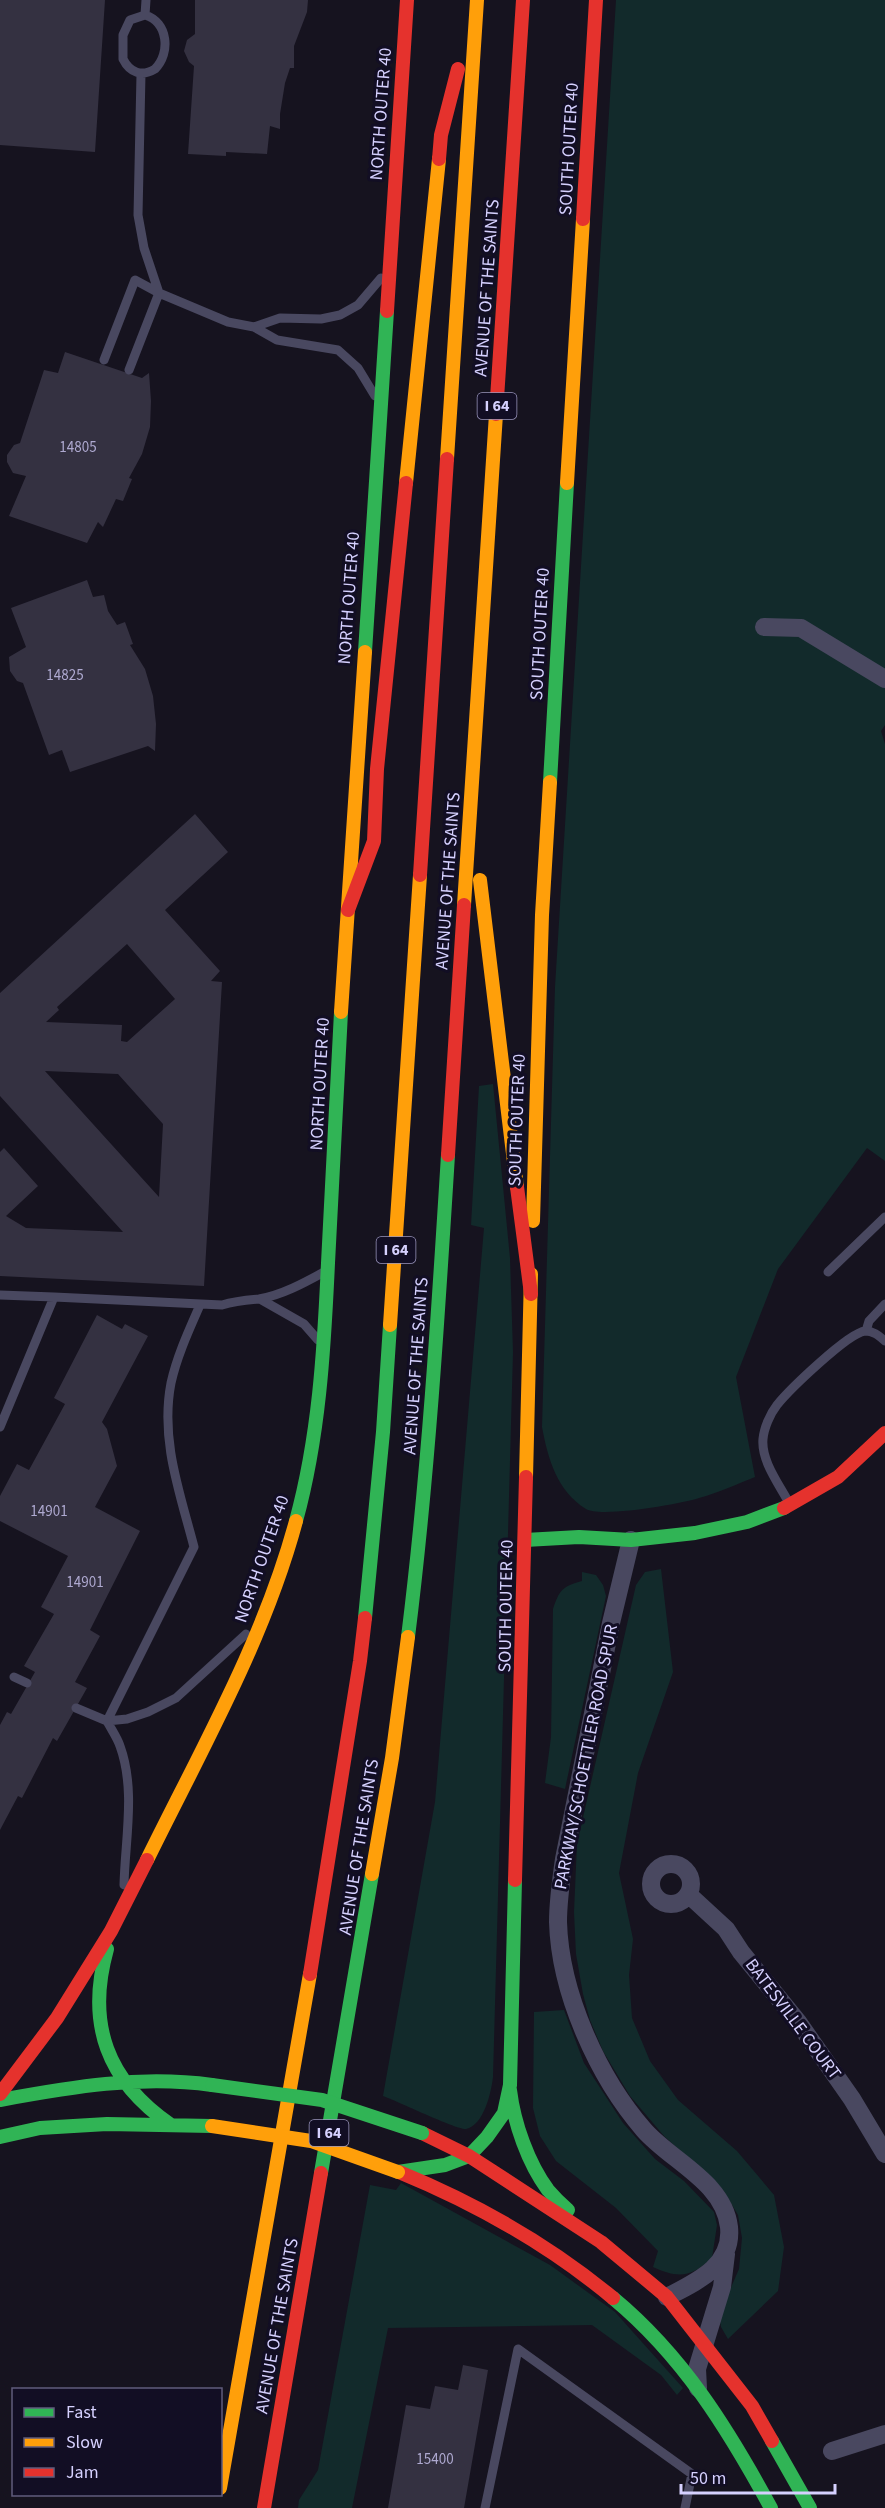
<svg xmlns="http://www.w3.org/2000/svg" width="885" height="2508" font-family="'Source Sans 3',sans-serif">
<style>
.green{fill:#122a2b}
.building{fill:#343141;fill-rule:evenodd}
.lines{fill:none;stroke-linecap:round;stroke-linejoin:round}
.lane{stroke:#494860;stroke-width:9}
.street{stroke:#494860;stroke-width:18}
.fast{stroke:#30b455;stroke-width:14}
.slow{stroke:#ff9f0a;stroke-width:14}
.jam{stroke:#e5322d;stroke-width:14}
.fast-bridge{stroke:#30b455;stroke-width:14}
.slow-bridge{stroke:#ff9f0a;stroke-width:14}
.labels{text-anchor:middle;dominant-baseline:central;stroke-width:6;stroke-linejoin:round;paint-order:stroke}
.number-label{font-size:15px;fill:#aea9d0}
.shield{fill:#120e24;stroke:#9b96bd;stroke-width:1.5}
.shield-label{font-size:16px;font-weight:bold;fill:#d6d1ff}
.street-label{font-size:18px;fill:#d6d1ff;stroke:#120e24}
</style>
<rect width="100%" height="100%" fill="#16131f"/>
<path class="green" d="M 616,0 L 885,0 L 885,725 L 881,731 L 885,744 L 885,1161 L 867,1148 L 778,1269 L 736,1377 L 755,1477 C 737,1484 718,1493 699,1498 C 681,1504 600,1518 586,1509 C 557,1491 548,1459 542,1427 L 555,987 Z
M 493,1084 L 510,1258 L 513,1352 L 493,2077 C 491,2093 484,2125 466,2129 C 457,2130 397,2101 383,2096 L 435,1802 L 484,1228 L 471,1225 L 479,1086 Z
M 661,1569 L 673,1672 L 638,1773 L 619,1873 L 633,1939 L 629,1975 L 632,2018 L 650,2061 L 678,2100 L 737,2151 L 774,2195 L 784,2247 L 778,2291 L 728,2339 L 721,2327 L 719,2315 L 739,2269 L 742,2238 L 738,2215 L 723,2190 L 664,2136 L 630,2096 L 603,2051 L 590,2020 L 583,1994 L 576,1954 L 574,1912 L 577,1844 L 636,1585 L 645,1572 Z
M 582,1572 L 596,1575 L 603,1585 L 606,1596 L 565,1789 L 545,1783 L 551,1737 L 553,1609 C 560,1589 562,1587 582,1581 Z
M 564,2010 L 584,2063 L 623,2123 L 655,2159 L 684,2181 L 714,2212 L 717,2225 L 712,2258 C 691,2277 679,2279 653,2267 L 658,2251 L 616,2208 L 556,2161 L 540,2136 L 533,2108 L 534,2012 Z
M 401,2183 L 550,2265 L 615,2312 L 683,2388 L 677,2395 L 661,2375 L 592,2325 L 388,2328 L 352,2508 L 298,2508 L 299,2500 L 318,2470 L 370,2185 L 396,2190 Z"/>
<path class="building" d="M 0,0 L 105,0 L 95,152 L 0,145 Z
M 195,0 L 308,0 L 307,12 L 294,46 L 294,68 L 290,68 L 285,83 L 280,114 L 280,129 L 270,126 L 267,154 L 226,152 L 226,156 L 188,154 L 194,66 L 189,62 L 184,51 L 187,40 L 195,34 Z
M 65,352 L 142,378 L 149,373 L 151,401 L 150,427 L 142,454 L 129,478 L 132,479 L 123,501 L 116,499 L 103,527 L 98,522 L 87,543 L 9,516 L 26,476 L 13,473 L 7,462 L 7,455 L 14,445 L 20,443 L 44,370 L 58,373 Z
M 87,580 L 93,597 L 104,595 L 108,611 L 117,625 L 125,622 L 133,644 L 130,645 L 145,669 L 153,696 L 156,724 L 155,751 L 148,746 L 70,772 L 62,750 L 49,755 L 23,683 L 17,681 L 10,671 L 9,657 L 26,647 L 11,608 Z
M 195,814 L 228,852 L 165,910 L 220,971 L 211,981 L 222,982 L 204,1286 L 0,1276 L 0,1152 L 4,1148 L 38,1186 L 6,1216 L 26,1228 L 123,1232 L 0,1096 L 0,993 ZM 127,944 L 175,999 L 127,1042 L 121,1041 L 122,1025 L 46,1022 L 59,1010 L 57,1007 ZM 45,1071 L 118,1074 L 163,1124 L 159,1197 Z
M 97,1315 L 122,1329 L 125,1324 L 148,1336 L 102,1422 L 107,1429 L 117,1466 L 95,1507 L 140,1531 L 90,1630 L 100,1636 L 75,1682 L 87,1688 L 57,1741 L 53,1738 L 22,1798 L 18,1796 L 0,1830 L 0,1725 L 7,1712 L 11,1714 L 35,1672 L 24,1666 L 54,1614 L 41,1607 L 68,1556 L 0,1521 L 0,1496 L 17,1464 L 29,1470 L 65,1404 L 54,1398 Z
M 463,2365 L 488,2370 L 464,2508 L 388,2508 L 406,2405 L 430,2409 L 435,2386 L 458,2390 Z"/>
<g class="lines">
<path class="lane" d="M 145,15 C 168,22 171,53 155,69 C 142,77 130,73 123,59 L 123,35 L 130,20 Z
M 145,15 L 146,0
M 141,74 L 138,215 L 144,248 L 159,293
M 254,327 L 280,318 L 321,319 L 340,315 L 358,305 L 381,278
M 104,360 L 135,280 L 159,293
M 129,370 L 159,293 L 228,322 L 254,327 L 277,340 L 338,350 L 358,368 L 375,396
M 828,1272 L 885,1217
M 0,1295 L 54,1297 L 0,1427
M 54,1297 L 222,1305 C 235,1301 246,1300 259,1299 C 282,1295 304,1283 324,1272
M 260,1299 L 304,1324 L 318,1340
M 866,1331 L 869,1321 L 885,1304
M 789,1503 C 779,1484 761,1461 763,1439 C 764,1428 770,1414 777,1405 C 789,1390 848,1333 865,1331 C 874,1331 879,1336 885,1341
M 14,1677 L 27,1683
M 76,1708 L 107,1721 L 127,1719 L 148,1712 L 176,1698 L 246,1634
M 107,1721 L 194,1547 C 180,1493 160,1440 171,1383 C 177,1356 189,1330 200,1305
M 107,1721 C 111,1729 117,1737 120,1746 C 136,1790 125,1840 124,1885
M 485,2508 L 518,2349 L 692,2474 L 685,2508"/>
<path class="street" d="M 764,627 L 801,628 L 885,679
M 631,1540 L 611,1623 L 564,1859 C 561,1880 558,1901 558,1922 C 560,1993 598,2077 644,2130 C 671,2161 724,2182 729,2227 C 733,2266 696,2282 667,2297
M651 1884a20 20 0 1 1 40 0a20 20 0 1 1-40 0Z
M 688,1894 L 726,1929 L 741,1952 L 798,2022 L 852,2099 L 885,2154
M 698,2388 L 697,2369 L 722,2287 L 726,2254
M 832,2451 L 885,2434"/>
<path class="fast" d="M 365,652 L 387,311
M 550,782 L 567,483
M 296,1521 C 319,1437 324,1351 328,1263 C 333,1180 336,1096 341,1012
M 525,1540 L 579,1537 L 631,1540 L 695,1533 L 747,1522 L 784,1508
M 365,1618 L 383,1432 L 390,1325
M 408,1637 C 428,1477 438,1316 448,1155
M 107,1949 C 86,2024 107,2081 171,2125
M 510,2090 C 514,2123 528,2163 548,2190 C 554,2197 561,2204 568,2210
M 0,2100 C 71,2087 140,2075 212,2085
M 0,2137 L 40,2128 L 107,2124 L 212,2126
M 398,2172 L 445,2165 L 469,2156 L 487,2137 L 504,2113 L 510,2085 L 515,1880
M 321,2173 L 372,1874
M 613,2298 C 683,2356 728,2429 771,2508
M 772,2441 L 810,2508"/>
<path class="slow" d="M 447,459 L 477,0
M 406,483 L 439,159
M 567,483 L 583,219
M 480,880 L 517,1187
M 464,905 L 496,414
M 341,1012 L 365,652
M 533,1221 L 542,915 L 550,782
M 390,1325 L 420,875
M 526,1477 L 531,1274
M 147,1860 C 201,1750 264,1640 296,1521
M 372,1874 L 392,1758 L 408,1637
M 220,2488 L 310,1974"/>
<path class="jam" d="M 439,159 L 441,135 L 458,69
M 583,219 L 596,0
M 387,311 L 407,0
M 496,414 L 523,0
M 420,875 L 447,459
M 348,910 L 374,841 L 377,769 L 406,483
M 448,1155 L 464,905
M 517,1187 L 531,1294
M 784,1508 L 838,1477 L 885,1433
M 515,1880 L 526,1477
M 310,1974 L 360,1661 L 365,1618
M 0,2094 L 57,2018 L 111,1931 L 147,1860
M 422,2133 L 469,2156 L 601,2242 L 667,2297 L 752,2406 L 772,2441
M 399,2172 C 477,2204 548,2244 613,2298
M 264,2508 L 321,2173"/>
<path class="fast-bridge" d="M 212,2085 L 322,2100 L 422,2133"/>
<path class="slow-bridge" d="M 212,2126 L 311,2141 L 398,2172"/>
</g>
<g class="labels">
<g class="number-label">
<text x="78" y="447">14805</text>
<text x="65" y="675">14825</text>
<text x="49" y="1511">14901</text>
<text x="85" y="1582">14901</text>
<text x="435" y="2459">15400</text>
</g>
<g class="shield">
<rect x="477.5" y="393" width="39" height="26" rx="4.5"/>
<rect x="376.5" y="1237" width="39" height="26" rx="4.5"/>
<rect x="309.5" y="2120" width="39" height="26" rx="4.5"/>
</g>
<g class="shield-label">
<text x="497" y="406">I 64</text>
<text x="396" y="1250">I 64</text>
<text x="329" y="2133">I 64</text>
</g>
<g class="street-label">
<text transform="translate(381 114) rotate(-86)">NORTH OUTER 40</text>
<text transform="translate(569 149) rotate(-87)">SOUTH OUTER 40</text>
<text transform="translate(487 288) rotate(-86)">AVENUE OF THE SAINTS</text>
<text transform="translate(349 598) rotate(-86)">NORTH OUTER 40</text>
<text transform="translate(540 634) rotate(-87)">SOUTH OUTER 40</text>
<text transform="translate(448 881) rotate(-86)">AVENUE OF THE SAINTS</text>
<text transform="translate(320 1084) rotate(-87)">NORTH OUTER 40</text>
<text transform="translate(517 1120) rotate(-88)">SOUTH OUTER 40</text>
<text transform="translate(416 1366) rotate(-86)">AVENUE OF THE SAINTS</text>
<text transform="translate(262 1559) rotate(-71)">NORTH OUTER 40</text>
<text transform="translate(506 1606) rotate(-89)">SOUTH OUTER 40</text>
<text transform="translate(586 1757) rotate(-79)">PARKWAY/SCHOETTLER ROAD SPUR</text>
<text transform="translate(359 1847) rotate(-81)">AVENUE OF THE SAINTS</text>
<text transform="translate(793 2019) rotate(53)">BATESVILLE COURT</text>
<text transform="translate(277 2326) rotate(-80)">AVENUE OF THE SAINTS</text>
</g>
</g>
<rect x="12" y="2388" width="210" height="108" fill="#120e24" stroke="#605c7c" stroke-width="1.5"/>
<rect x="24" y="2408" width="30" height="9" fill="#30b455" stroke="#605c7c" stroke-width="1.5"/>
<text x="66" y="2418" font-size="18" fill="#d6d1ff">Fast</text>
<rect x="24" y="2438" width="30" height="9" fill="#ff9f0a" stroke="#605c7c" stroke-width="1.5"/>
<text x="66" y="2448" font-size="18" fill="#d6d1ff">Slow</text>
<rect x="24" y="2468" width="30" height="9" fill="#e5322d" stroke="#605c7c" stroke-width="1.5"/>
<text x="66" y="2478" font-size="18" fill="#d6d1ff">Jam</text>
<path d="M681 2484v9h154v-9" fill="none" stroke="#d6d1ff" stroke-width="3"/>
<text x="690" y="2484" font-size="18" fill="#d6d1ff" stroke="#120e24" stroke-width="4.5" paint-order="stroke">50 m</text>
</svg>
